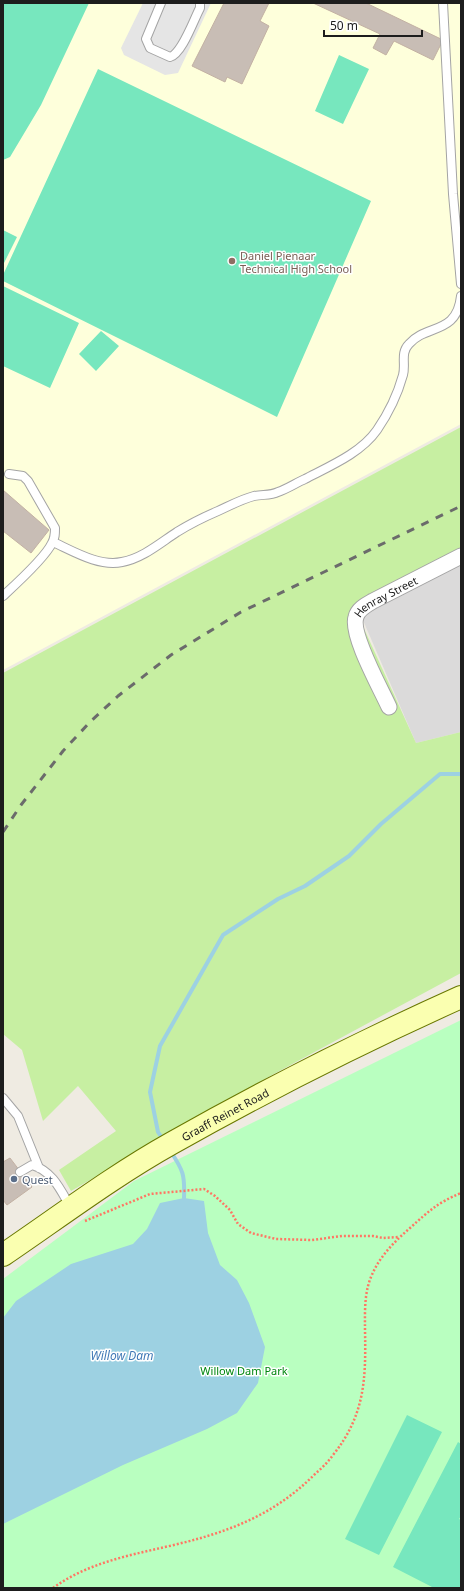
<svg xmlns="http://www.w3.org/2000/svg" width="464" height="1591" font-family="'Noto Sans',sans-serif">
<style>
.residential{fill:#dbdada}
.education{fill:#feffdb}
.grass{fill:#c7efa2}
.park{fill:#b9ffc0}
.pitch{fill:#77e7be}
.parking{fill:#e5e5e5}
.water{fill:#9dd1e2}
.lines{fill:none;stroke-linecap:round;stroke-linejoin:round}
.stream{stroke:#9dd1e2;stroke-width:4}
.building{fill:#c8bdb5;stroke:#c3b1a3}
.lane-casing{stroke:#a4a4a4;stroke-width:10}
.street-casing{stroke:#a4a4a4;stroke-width:17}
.secondary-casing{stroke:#697800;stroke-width:24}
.path{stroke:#ff7663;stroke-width:2.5;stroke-dasharray:2 2;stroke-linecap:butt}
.lane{stroke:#fff;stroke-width:8}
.street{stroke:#fff;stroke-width:15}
.secondary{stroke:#faffb0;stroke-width:22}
.rail{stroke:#6b6b6b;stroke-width:3;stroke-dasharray:8 8;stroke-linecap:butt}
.education-dot{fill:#8d6e63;stroke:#fff;stroke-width:1.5}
.service-dot{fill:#5c6f8a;stroke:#fff;stroke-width:1.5}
.labels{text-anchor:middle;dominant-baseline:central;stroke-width:3;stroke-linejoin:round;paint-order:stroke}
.education-label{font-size:11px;fill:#785e54;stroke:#fff;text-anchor:start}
.street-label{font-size:11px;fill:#1d1d1d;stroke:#fff}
.service-label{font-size:11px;fill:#4e5e75;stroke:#fff;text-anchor:start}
.park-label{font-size:11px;fill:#00860e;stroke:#fff}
.water-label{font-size:12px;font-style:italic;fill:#4079b6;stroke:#fff}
</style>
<rect width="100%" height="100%" fill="#efebe2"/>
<path class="residential" d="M 461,557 L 461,732 L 416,743 L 359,611 Z"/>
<path class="education" d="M 3,3 L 461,3 L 461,424 L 3,670 Z"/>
<path class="grass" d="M 461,427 L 461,555 L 356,611 L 416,743 L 461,732 L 461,973 L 272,1075 L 71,1191 L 59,1170 L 116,1131 L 78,1086 L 43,1121 L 22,1050 L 3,1034 L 3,673 Z"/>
<path class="park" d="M 461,1020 L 461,1588 L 3,1588 L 3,1279 L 134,1181 Z"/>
<path class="pitch" d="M 3,3 L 89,3 L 41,105 L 10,157 L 3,160 Z
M 339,55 L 369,69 L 343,124 L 315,111 Z
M 98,69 L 371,201 L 277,417 L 3,281 L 3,275 Z
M 3,230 L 17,237 L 3,265 Z
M 3,286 L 79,323 L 50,388 L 3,366 Z
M 101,331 L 119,346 L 96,371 L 79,354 Z
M 407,1415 L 442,1432 L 379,1555 L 345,1539 Z
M 458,1442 L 461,1444 L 461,1516 L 459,1519 L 461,1520 L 461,1588 L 434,1588 L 393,1567 Z"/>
<path class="parking" d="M 143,3 L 211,3 L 178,73 L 165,75 L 124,55 L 121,48 Z"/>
<path class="water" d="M 184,1198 L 204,1201 L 208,1233 L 220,1265 L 237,1280 L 249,1303 L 265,1347 L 258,1383 L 237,1413 L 207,1429 L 123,1465 L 3,1524 L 3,1318 L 16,1301 L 71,1264 L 133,1244 L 147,1229 L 160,1203 Z"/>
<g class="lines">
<path class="stream" d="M 164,1141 L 158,1132 L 150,1092 L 160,1046 L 223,935 L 278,899 L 305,886 L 349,856 L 381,824 L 440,774 L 461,774
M 171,1152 C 183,1170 185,1175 184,1198"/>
</g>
<path class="building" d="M 224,3 L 269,3 L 260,21 L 269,26 L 242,84 L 227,77 L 225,82 L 192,66 Z
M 313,3 L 366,3 L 443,40 L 433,60 L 394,41 L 386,55 L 373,48 L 380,34 Z
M 3,490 L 49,530 L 31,553 L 3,531 Z
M 10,1158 L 32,1187 L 7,1205 L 3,1200 L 3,1162 Z"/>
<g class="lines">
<defs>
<path id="lane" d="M 161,3 L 146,39 L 150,48 L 170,57 C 182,54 194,19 200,8 L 200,3
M 443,3 L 453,194 L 461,284
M 53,542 C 73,551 99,567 122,562 C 143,558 160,543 177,532 C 190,524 204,517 218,511 C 229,506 242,499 254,496 C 262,494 270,496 278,492 C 287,489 296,483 305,479 C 330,466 361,453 377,430 C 388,414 398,393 403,375 C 406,364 400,353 409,344 C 426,324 457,335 461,296
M 3,596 C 16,584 45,558 52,543 C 55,538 55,534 55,528 L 28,481 L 23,476 L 9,474
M 3,1098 L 18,1116 L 39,1168
M 20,1172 L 32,1165 C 53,1171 61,1191 71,1208"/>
<g id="street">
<path id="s1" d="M 389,707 C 381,689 350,634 356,617 C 358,609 366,605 373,601 L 461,556"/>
</g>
<g id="secondary">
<path id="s2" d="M 3,1255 C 59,1217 113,1176 172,1143 C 266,1090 363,1041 461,997"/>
</g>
</defs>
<use href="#lane" class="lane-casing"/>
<use href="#street" class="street-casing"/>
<use href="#secondary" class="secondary-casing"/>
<path class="path" d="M 85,1221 L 150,1194 L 204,1189 L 215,1196 L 230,1210 L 238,1224 L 251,1233 L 276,1239 L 312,1240 L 342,1236 L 373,1236 L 383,1238 L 399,1237
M 53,1588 C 86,1564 126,1556 165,1547 C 223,1534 273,1517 316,1473 C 322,1468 328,1462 333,1455 C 365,1415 366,1379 365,1330 C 365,1313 364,1294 371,1277 C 379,1257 394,1242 410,1228 C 429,1211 437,1203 461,1193"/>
<use href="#lane" class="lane"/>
<use href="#street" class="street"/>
<use href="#secondary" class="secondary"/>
<path class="rail" d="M 3,832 L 21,805 L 63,751 L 90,722 L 118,696 L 171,655 L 241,612 L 461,506"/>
</g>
<circle class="education-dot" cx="232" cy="261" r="4"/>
<circle class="service-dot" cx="14" cy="1179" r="4"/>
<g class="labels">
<g class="education-label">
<text x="240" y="255">Daniel Pienaar<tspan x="240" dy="13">Technical High School</tspan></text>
</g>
<g class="street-label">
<text stroke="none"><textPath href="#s1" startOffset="134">Henray Street</textPath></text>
<text stroke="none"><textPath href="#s2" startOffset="263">Graaff Reinet Road</textPath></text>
</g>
<g class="service-label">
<text x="22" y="1179">Quest</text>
</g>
<g class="park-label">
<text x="244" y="1370">Willow Dam Park</text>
</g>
<g class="water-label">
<text x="122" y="1355">Willow Dam</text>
</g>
</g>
<rect width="464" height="1591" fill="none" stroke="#1d1d1d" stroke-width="8"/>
<path d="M324 30v6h98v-6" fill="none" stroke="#1d1d1d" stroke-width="2"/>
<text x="330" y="30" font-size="12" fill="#1d1d1d" stroke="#ffffff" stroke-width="3" paint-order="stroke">50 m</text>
</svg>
